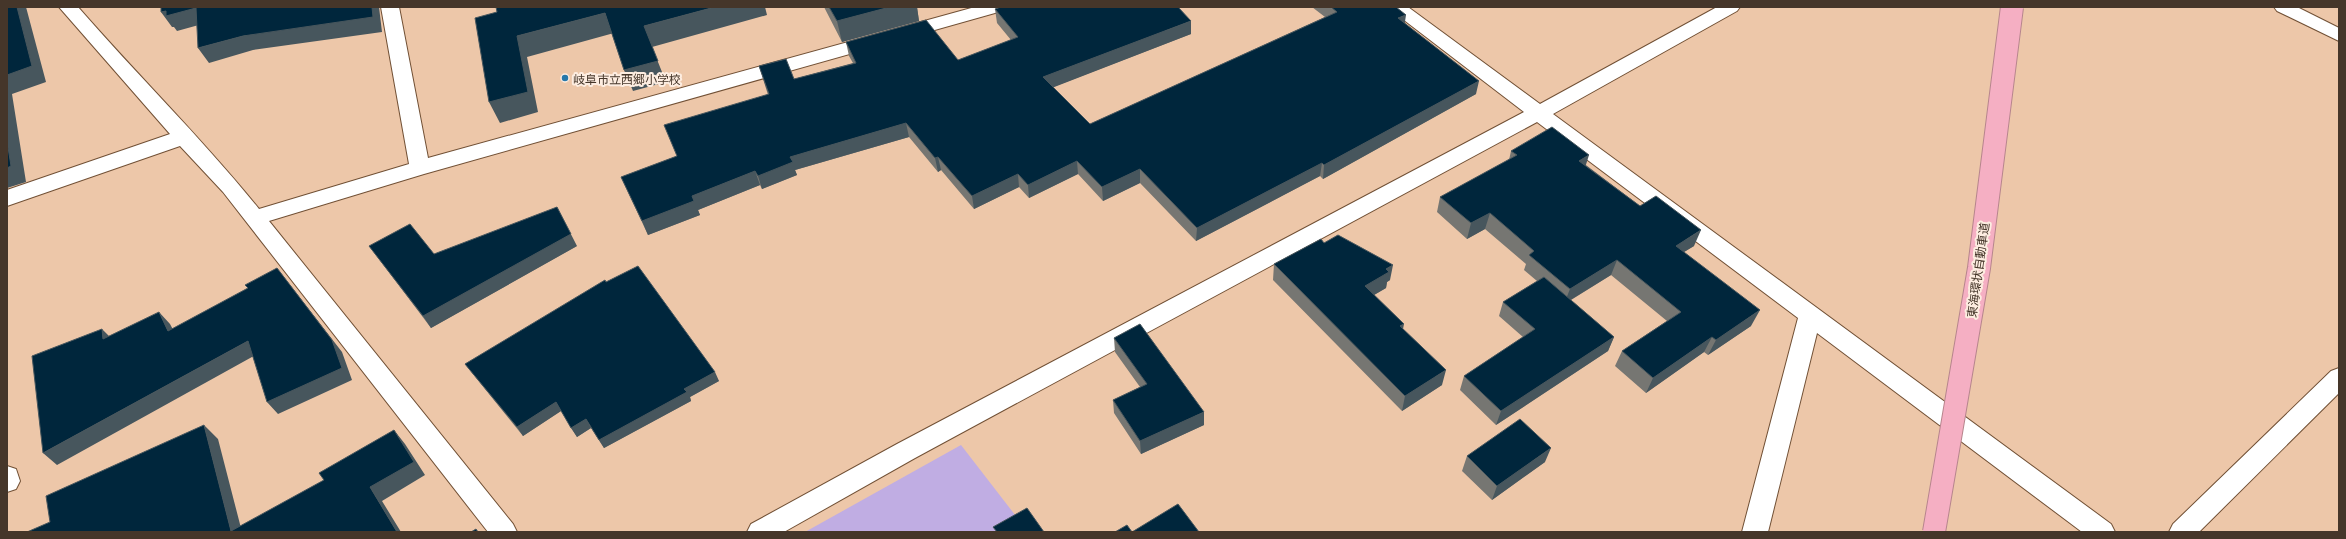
<svg xmlns="http://www.w3.org/2000/svg" width="2346" height="539" font-family="Georgia,'Noto Sans JP',serif">
<style>
.green{fill:#c0ade3}
.lines{fill:none;stroke-linecap:round;stroke-linejoin:round}
.street-casing{stroke:#715035;stroke-width:2}
.street{fill:#fff;fill-rule:evenodd}
.highway-bridge-casing{stroke:#b7858d;stroke-width:24;stroke-linecap:butt}
.highway-bridge{stroke:#f5afc3;stroke-width:22}
.wall{fill:#767672}
.shaded-wall{fill:#47565d}
.building{fill:#00263c;stroke:#47565d}
.poi-dot{fill:#2778aa;stroke:#fdede1;stroke-width:1.5}
.labels{text-anchor:middle;dominant-baseline:central;stroke-width:4;stroke-linejoin:round;paint-order:stroke}
.poi-label{font-size:12px;fill:#45362a;stroke:#fdede1;text-anchor:start}
.street-label{font-size:12px;fill:#45362a;stroke:#fdede1}
</style>
<rect width="100%" height="100%" fill="#edc7a9"/>
<path class="green" d="M 961,445 L 1022,524 L 1005,532 L 805,532 Z"/>
<g class="lines">
<defs>
<path id="street" d="M 59,7 L 78,7 C 137,75 202,138 259,209 L 409,164 L 381,7 L 399,7 L 428,158 L 975,7 L 1005,7 L 1002,11 L 424,174 L 269,221 L 513,524 L 517,532 L 488,532 L 223,192 L 180,146 L 7,206 L 7,190 L 170,134 Z
M 1387,7 L 1408,7 L 1540,104 L 1717,7 L 1740,7 L 1737,11 L 1553,114 L 2111,524 L 2115,532 L 2082,532 L 1817,333 L 1768,532 L 1742,532 L 1798,318 L 1537,122 L 915,458 L 784,532 L 747,532 L 751,524 L 897,444 L 1524,112 Z
M 2274,7 L 2297,7 L 2339,28 L 2339,41 L 2277,11 Z
M 2339,368 L 2339,393 L 2199,532 L 2169,532 L 2173,524 L 2331,371 Z
M 7,466 L 16,469 L 20,481 L 16,489 L 7,492 Z"/>
</defs>
<use href="#street" class="street-casing"/>
<use href="#street" class="street"/>
<defs>
<path id="highway-bridge" d="M 1934,532 L 1979,268 L 2012,7"/>
</defs>
<use href="#highway-bridge" class="highway-bridge-casing"/>
<use href="#highway-bridge" class="highway-bridge"/>
</g>
<path class="wall" d="M 824,7 L 917,7 L 919,21 L 842,42 Z
M 1312,7 L 1396,7 L 1405,23 L 1476,94 L 1323,179 L 1320,176 L 1196,241 L 1140,183 L 1103,201 L 1078,174 L 1029,198 L 1019,187 L 974,209 L 941,170 L 938,172 L 909,137 L 795,170 L 797,175 L 762,189 L 760,185 L 698,210 L 700,215 L 648,235 L 621,177 L 677,156 L 768,95 L 759,66 L 794,79 L 853,63 L 849,56 L 846,42 L 958,60 L 1011,40 L 997,23 L 995,9 L 1191,34 L 1053,87 L 1090,124 L 1325,17 Z
M 1511,151 L 1586,165 L 1640,206 L 1694,246 L 1684,252 L 1751,326 L 1708,355 L 1704,352 L 1646,393 L 1615,366 L 1622,351 L 1667,321 L 1611,275 L 1571,300 L 1614,337 L 1608,351 L 1496,425 L 1460,390 L 1464,376 L 1523,337 L 1499,316 L 1503,302 L 1537,281 L 1524,270 L 1526,264 L 1485,229 L 1467,239 L 1437,212 L 1440,197 L 1509,160 Z
M 1324,243 L 1390,280 L 1387,282 L 1386,288 L 1374,295 L 1403,329 L 1442,385 L 1402,411 L 1273,280 L 1274,264 Z
M 369,246 L 434,254 L 577,246 L 431,328 Z
M 606,282 L 719,381 L 690,397 L 691,401 L 604,448 L 591,428 L 577,437 L 561,411 L 523,436 L 472,373 L 465,364 Z
M 1114,338 L 1204,425 L 1141,454 L 1114,413 L 1113,400 L 1140,387 L 1115,352 Z
M 1467,456 L 1545,462 L 1492,500 L 1462,471 Z"/>
<path class="shaded-wall" d="M 17,7 L 26,7 L 46,82 L 12,94 L 26,182 L 7,188 L 7,75 Z
M 372,7 L 379,7 L 382,32 L 253,50 L 209,63 L 198,48 L 243,36 Z
M 715,7 L 765,7 L 767,15 L 652,47 L 666,82 L 633,91 L 624,70 L 644,26 Z
M 890,7 L 917,7 L 919,21 L 842,42 L 837,21 Z
M 196,8 L 206,23 L 177,31 L 174,27 L 172,27 L 161,12 L 166,11 Z
M 605,13 L 614,33 L 527,57 L 538,112 L 500,123 L 489,102 L 517,36 Z
M 1406,15 L 1404,28 L 1398,18 Z
M 1191,21 L 1191,34 L 1044,91 L 1043,77 Z
M 1479,81 L 1476,94 L 1323,179 L 1324,165 Z
M 906,123 L 909,137 L 795,170 L 797,175 L 762,189 L 758,176 L 790,157 Z
M 1589,155 L 1584,171 L 1579,161 Z
M 938,157 L 941,170 L 938,172 L 935,158 Z
M 1077,161 L 1078,174 L 1029,198 L 1028,185 Z
M 1322,163 L 1320,176 L 1196,241 L 1197,228 Z
M 1140,169 L 1140,183 L 1103,201 L 1102,187 Z
M 755,171 L 760,185 L 698,210 L 700,215 L 648,235 L 642,221 L 692,196 Z
M 1018,174 L 1019,187 L 974,209 L 972,196 Z
M 557,207 L 577,246 L 431,328 L 423,316 Z
M 1490,213 L 1485,229 L 1467,239 L 1471,223 Z
M 1701,230 L 1694,246 L 1669,261 L 1676,246 Z
M 1617,260 L 1611,275 L 1564,304 L 1570,289 Z
M 1393,265 L 1390,280 L 1387,282 L 1386,288 L 1362,302 L 1365,286 L 1386,269 Z
M 277,268 L 342,352 L 352,380 L 278,414 L 267,402 Z
M 1760,310 L 1751,326 L 1708,355 L 1716,340 Z
M 159,312 L 170,324 L 180,343 L 168,331 Z
M 1404,324 L 1401,339 L 1400,326 Z
M 102,329 L 114,341 L 103,339 Z
M 1614,337 L 1608,351 L 1496,425 L 1501,411 Z
M 1712,337 L 1704,352 L 1646,393 L 1653,378 Z
M 248,341 L 259,353 L 57,465 L 43,453 Z
M 1446,370 L 1442,385 L 1402,411 L 1405,396 Z
M 715,372 L 719,381 L 690,397 L 691,401 L 604,448 L 599,440 L 684,389 Z
M 556,402 L 561,411 L 523,436 L 517,427 Z
M 1204,412 L 1204,425 L 1141,454 L 1140,441 Z
M 586,419 L 591,428 L 577,437 L 571,428 Z
M 204,425 L 218,439 L 242,532 L 231,531 Z
M 394,430 L 405,444 L 425,475 L 382,501 L 401,532 L 397,532 L 370,487 Z
M 1551,448 L 1545,462 L 1492,500 L 1497,486 Z"/>
<path class="building" d="M 7,7 L 17,7 L 32,66 L 7,75 Z
M 161,7 L 372,7 L 373,17 L 243,36 L 198,48 L 196,8 L 166,16 L 166,11 L 161,12 Z
M 496,7 L 715,7 L 644,26 L 658,61 L 624,70 L 605,13 L 517,36 L 528,92 L 489,102 L 475,18 L 497,12 Z
M 829,7 L 890,7 L 837,21 Z
M 1001,7 L 1178,7 L 1191,21 L 1043,77 L 1090,124 L 1337,12 L 1331,7 L 1396,7 L 1406,15 L 1398,18 L 1479,81 L 1324,165 L 1322,163 L 1197,228 L 1140,169 L 1102,187 L 1077,161 L 1028,185 L 1018,174 L 972,196 L 938,157 L 935,158 L 906,123 L 790,157 L 793,162 L 758,176 L 755,171 L 692,196 L 694,201 L 642,221 L 621,177 L 677,156 L 664,125 L 769,94 L 759,66 L 786,59 L 794,79 L 856,63 L 846,42 L 926,20 L 958,60 L 1018,37 L 995,9 Z
M 1552,127 L 1589,155 L 1579,161 L 1640,206 L 1656,196 L 1701,230 L 1676,246 L 1760,310 L 1716,340 L 1712,337 L 1653,378 L 1622,351 L 1681,312 L 1617,260 L 1570,289 L 1529,255 L 1534,251 L 1490,213 L 1471,223 L 1440,197 L 1517,155 L 1511,151 Z
M 7,141 L 11,166 L 7,168 Z
M 557,207 L 571,234 L 423,316 L 369,246 L 410,224 L 434,254 Z
M 1338,235 L 1393,265 L 1386,269 L 1389,272 L 1365,286 L 1404,324 L 1400,326 L 1446,370 L 1405,396 L 1274,264 L 1321,239 L 1324,243 Z
M 638,266 L 715,372 L 684,389 L 687,392 L 599,440 L 586,419 L 571,428 L 556,402 L 517,427 L 465,364 L 605,280 L 606,282 Z
M 277,268 L 332,340 L 342,368 L 267,402 L 248,341 L 43,453 L 32,356 L 102,329 L 103,339 L 159,312 L 168,331 L 248,288 L 245,285 Z
M 1544,277 L 1614,337 L 1501,411 L 1464,376 L 1535,329 L 1503,302 Z
M 1140,324 L 1204,412 L 1140,441 L 1113,400 L 1147,384 L 1114,338 Z
M 1520,419 L 1551,448 L 1497,486 L 1467,456 Z
M 204,425 L 231,531 L 324,480 L 319,473 L 394,430 L 414,462 L 370,487 L 397,532 L 27,532 L 50,522 L 46,496 Z
M 1178,504 L 1199,532 L 1115,532 L 1127,525 L 1132,532 Z
M 1027,508 L 1044,532 L 997,532 L 993,527 Z
M 476,529 L 478,532 L 471,532 Z"/>
<circle class="poi-dot" cx="565" cy="78" r="4"/>
<g class="labels">
<g class="poi-label">
<text x="573" y="78">岐阜市立西郷小学校</text>
</g>
<g class="street-label">
<text transform="translate(1977 270) rotate(-82)">東海環状自動車道</text>
</g>
</g>
<rect width="2346" height="539" fill="none" stroke="#45362a" stroke-width="16"/>
</svg>
